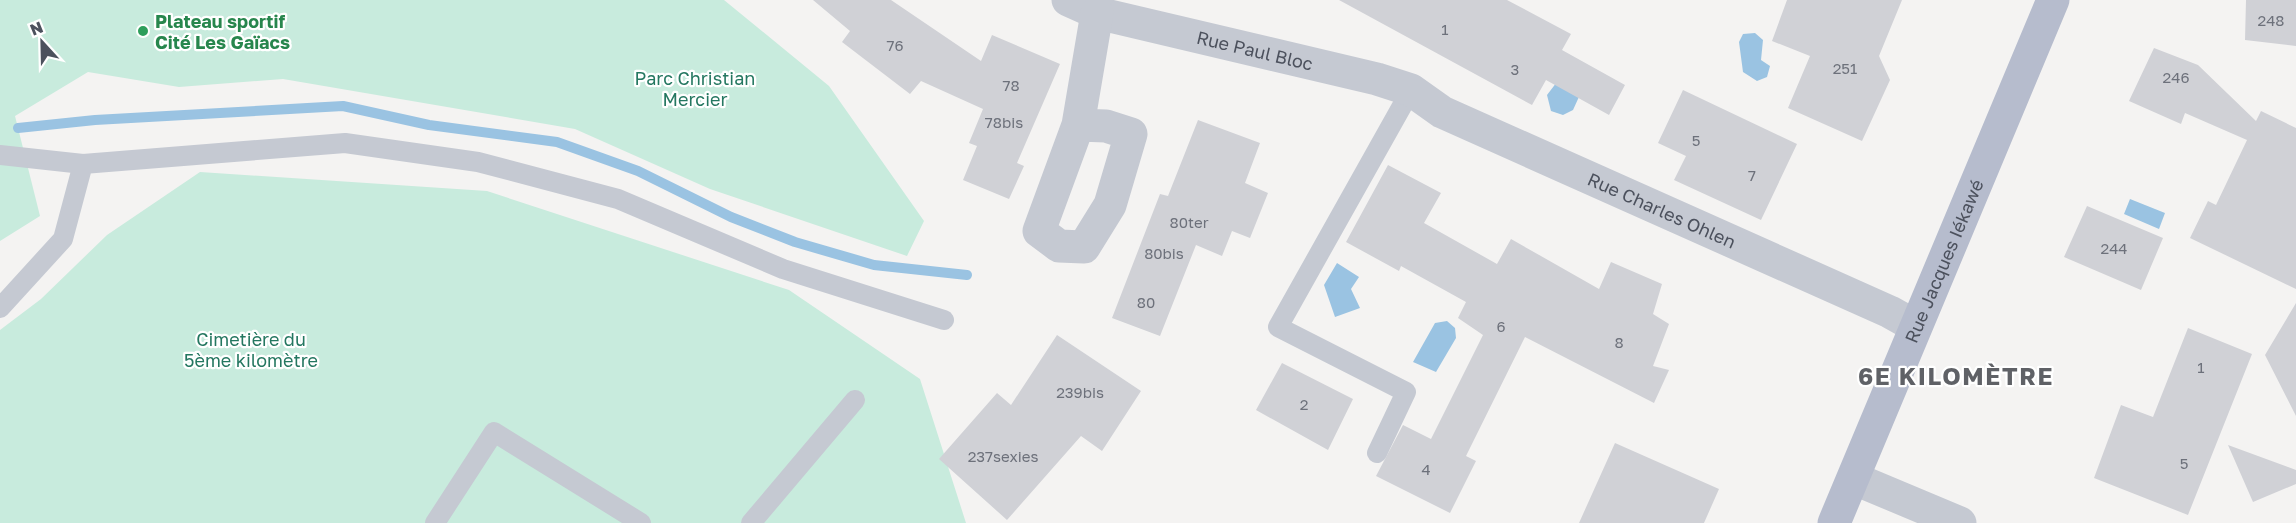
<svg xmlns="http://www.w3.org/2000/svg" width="2296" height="523" font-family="'Golos Text',sans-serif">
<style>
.green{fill:#c8ebdd}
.water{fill:#9ac3e2}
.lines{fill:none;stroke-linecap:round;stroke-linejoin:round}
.stream{stroke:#9ac3e2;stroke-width:10}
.building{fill:#d0d1d6}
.lane{stroke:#c5c9d2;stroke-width:20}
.street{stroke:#c5c9d2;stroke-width:33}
.primary{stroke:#b6bccd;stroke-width:33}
.leisure-dot{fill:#2e9e5b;stroke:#fff;stroke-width:2}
.labels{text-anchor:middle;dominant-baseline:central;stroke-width:4.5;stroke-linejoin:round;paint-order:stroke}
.number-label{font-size:15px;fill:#6d717b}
.leisure-label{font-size:18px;font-weight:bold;fill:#27864d;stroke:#fff;text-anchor:start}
.street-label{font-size:18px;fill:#4c515d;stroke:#fff}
.park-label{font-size:18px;fill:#247760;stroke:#fff}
.district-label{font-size:24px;font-weight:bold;letter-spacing:1.5px;fill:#5f6166;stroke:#fff}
</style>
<rect width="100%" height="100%" fill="#f4f3f2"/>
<path class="green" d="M 0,0 L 724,0 L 829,86 L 924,221 L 907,256 L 710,189 L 575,129 L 283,79 L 179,87 L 88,72 L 15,116 L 40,216 L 0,241 Z
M 200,172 L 487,191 L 789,290 L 920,379 L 966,523 L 0,523 L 0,330 L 41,299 L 107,235 Z"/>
<path class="water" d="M 1755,33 L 1763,40 L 1761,60 L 1770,66 L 1767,77 L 1757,81 L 1743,72 L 1739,42 L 1743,34 Z
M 1588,77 L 1573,110 L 1563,115 L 1551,111 L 1547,95 L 1560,78 Z
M 2130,199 L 2165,213 L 2159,229 L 2124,214 Z
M 1337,263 L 1359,277 L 1351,289 L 1360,308 L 1335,317 L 1324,285 Z
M 1447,321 L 1455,328 L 1456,338 L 1436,372 L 1413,362 L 1435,323 Z"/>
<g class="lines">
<path class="stream" d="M 18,128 L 95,120 L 343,106 L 429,125 L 557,142 L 638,171 L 731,217 L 795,242 L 874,265 L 967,275"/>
</g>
<path class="building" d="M 813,0 L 891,0 L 981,61 L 992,35 L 1060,64 L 1017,163 L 1024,166 L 1009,199 L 963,180 L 977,146 L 969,143 L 983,109 L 921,81 L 910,94 L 842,42 L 850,31 Z
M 1339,0 L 1507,0 L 1571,34 L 1562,50 L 1625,85 L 1609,115 L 1546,80 L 1532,105 Z
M 1787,0 L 1902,0 L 1879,56 L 1890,80 L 1862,141 L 1788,108 L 1810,56 L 1772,41 Z
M 2246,0 L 2296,0 L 2296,46 L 2245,40 Z
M 2154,48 L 2198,65 L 2256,121 L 2261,111 L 2296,128 L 2296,289 L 2190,238 L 2208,201 L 2216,205 L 2247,140 L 2185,113 L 2181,124 L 2129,101 Z
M 1683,90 L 1797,144 L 1761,220 L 1674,180 L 1686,156 L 1658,143 Z
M 1198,120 L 1260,143 L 1245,183 L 1268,193 L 1250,238 L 1232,231 L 1222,256 L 1196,245 L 1160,336 L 1112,318 L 1160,194 L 1168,196 Z
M 1388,165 L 1441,193 L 1424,223 L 1497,264 L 1511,239 L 1599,289 L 1611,262 L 1662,284 L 1653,314 L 1669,324 L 1653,366 L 1669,370 L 1654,403 L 1525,337 L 1466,456 L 1476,461 L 1450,513 L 1376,476 L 1403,425 L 1431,439 L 1483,335 L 1458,318 L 1466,302 L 1401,266 L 1399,271 L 1346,242 Z
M 2087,206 L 2163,238 L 2141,290 L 2064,257 Z
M 2296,303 L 2296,416 L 2265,355 Z
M 2188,328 L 2252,354 L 2188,515 L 2094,478 L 2121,405 L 2153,417 Z
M 1057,335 L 1141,391 L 1102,451 L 1081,436 L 1007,520 L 939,459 L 997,393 L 1011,405 Z
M 1282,363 L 1353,399 L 1328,450 L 1256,410 Z
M 1615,443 L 1719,489 L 1704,523 L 1579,523 Z
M 2228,445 L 2296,470 L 2296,484 L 2253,502 Z"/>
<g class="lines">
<path class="lane" d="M 0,155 L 83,164 L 345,143 L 478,162 L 618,199 L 783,269 L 944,320
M 0,308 L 63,239 L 83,164
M 1377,453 L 1406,392 L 1278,327 L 1411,90
M 435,523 L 494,432 L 641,523
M 751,523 L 855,400"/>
<g class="street">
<path id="s1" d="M 1068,0 L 1097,13 L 1377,79 L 1411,90 L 1442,112 L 1890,312 L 1915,326"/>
<path d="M 1078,125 L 1106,126 L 1131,134 L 1110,205 L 1084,247 L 1059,246 L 1039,231 L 1078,125 L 1097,13"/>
<path d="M 1855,479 L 1960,523"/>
</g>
<path class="primary" id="s2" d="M 1834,523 L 2053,0"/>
</g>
<circle class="leisure-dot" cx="143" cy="31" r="6"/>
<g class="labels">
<g class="number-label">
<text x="2271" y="20">248</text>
<text x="1445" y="29">1</text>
<text x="895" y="45">76</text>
<text x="1845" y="68">251</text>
<text x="1515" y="69">3</text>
<text x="2176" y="77">246</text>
<text x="1011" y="85">78</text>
<text x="1004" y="122">78bis</text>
<text x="1696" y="140">5</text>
<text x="1752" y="175">7</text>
<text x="1189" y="222">80ter</text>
<text x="2114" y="248">244</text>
<text x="1164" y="253">80bis</text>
<text x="1146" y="302">80</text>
<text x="1501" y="326">6</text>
<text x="1619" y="342">8</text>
<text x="2201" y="367">1</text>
<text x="1080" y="392">239bis</text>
<text x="1304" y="404">2</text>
<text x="1003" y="456">237sexies</text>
<text x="2184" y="463">5</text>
<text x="1426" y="469">4</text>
</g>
<g class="leisure-label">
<text x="155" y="21">Plateau sportif<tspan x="155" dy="21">Cité Les Gaïacs</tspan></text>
</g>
<g class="street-label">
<text stroke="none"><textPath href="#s1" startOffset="194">Rue Paul Bloc</textPath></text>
<text stroke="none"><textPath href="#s1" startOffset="634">Rue Charles Ohlen</textPath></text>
<text stroke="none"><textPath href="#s2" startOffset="284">Rue Jacques Iékawé</textPath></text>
</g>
<g class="park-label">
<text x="695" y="78">Parc Christian<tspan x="695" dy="21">Mercier</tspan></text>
<text x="251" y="339">Cimetière du<tspan x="251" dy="21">5ème kilomètre</tspan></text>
</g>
<g class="district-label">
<text x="1956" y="375">6E KILOMÈTRE</text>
</g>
</g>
<g transform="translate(42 42) rotate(338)" stroke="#ffffff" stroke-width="4.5" paint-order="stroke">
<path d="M0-4.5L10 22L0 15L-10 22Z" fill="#4c515d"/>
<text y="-9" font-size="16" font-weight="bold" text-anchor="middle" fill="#4c515d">N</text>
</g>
</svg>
